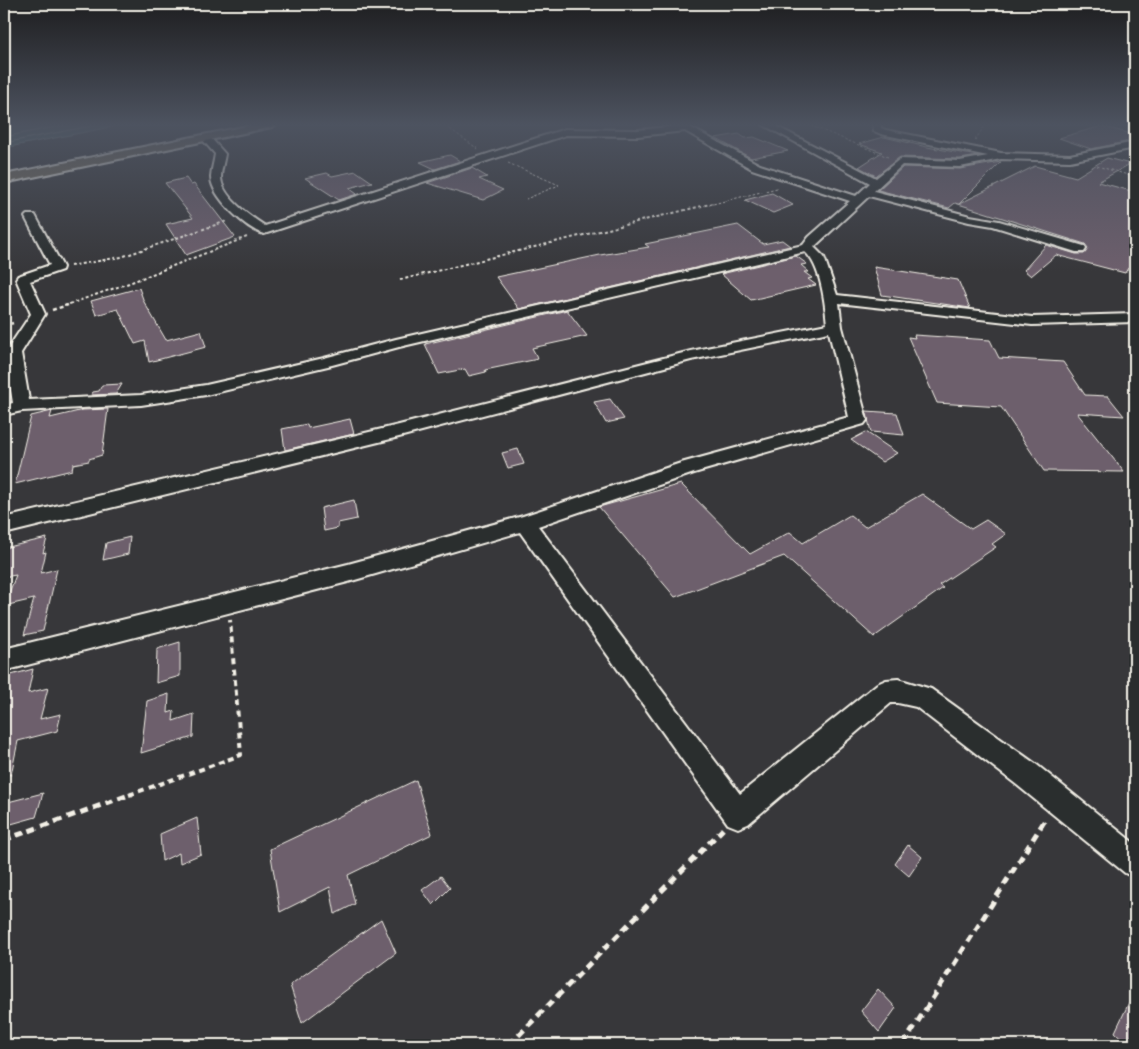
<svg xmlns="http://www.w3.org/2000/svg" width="1139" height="1049" font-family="'Shantell Sans',sans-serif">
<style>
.water{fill:#4d6c6e;stroke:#90a19f}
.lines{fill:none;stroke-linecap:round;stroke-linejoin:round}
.shore{stroke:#b1bcb7;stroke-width:1}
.building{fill:#6d5f6c;stroke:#f4f1e8}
.minor-casing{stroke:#f4f1e8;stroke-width:4}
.major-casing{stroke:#f4f1e8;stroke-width:4}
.path-far4{stroke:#f4f1e8;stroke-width:1;stroke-dasharray:2.5 2;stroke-linecap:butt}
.path-far3{stroke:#f4f1e8;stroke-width:2;stroke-dasharray:3 2.5;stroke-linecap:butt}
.path-far2{stroke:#f4f1e8;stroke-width:2.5;stroke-dasharray:4 3;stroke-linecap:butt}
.path-far1{stroke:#f4f1e8;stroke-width:4;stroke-dasharray:6 4.5;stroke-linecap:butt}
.path{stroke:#f4f1e8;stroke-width:5;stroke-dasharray:8 5.5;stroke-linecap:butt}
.minor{fill:#2a2d2e;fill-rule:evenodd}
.major{fill:#726b5a;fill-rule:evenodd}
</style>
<rect width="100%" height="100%" fill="#37373a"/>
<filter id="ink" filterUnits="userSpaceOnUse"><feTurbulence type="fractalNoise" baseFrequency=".02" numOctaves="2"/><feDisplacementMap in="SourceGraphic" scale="10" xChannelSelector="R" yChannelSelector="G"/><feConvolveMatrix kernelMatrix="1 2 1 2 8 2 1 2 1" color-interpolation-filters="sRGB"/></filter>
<g filter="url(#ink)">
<path class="water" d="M 4,124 L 126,124 L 4,148 Z"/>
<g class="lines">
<path class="shore" d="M 4,137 L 70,124
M 4,143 L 101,124"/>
</g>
<path class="building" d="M 1102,126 L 1135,135 L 1135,140 L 1091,149 L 1059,138 Z
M 739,134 L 745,138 L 754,137 L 788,151 L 751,158 L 715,138 Z
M 884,137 L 927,147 L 978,156 L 960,159 L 900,157 L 876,176 L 859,167 L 882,152 L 859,144 Z
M 450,155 L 460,161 L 435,169 L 420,162 Z
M 1107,158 L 1130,164 L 1098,182 L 1135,192 L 1135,270 L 1128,268 L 1125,273 L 1056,255 L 1031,276 L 1024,270 L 1046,245 L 1076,254 L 1084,254 L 1088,248 L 1085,244 L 955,203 L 949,208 L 878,190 L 903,167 L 960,169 L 1001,162 L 959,204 L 1035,166 L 1076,177 Z
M 472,168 L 487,177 L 479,179 L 503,190 L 483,200 L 427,183 Z
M 356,171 L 372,182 L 349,188 L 357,194 L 339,200 L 305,178 L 327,173 L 332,176 Z
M 186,178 L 191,185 L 194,184 L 235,237 L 186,255 L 166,224 L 193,218 L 165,183 Z
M 772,193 L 793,205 L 773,213 L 745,200 Z
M 738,225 L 763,244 L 782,240 L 790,246 L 519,309 L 496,277 L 600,255 L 649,247 L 645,244 Z
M 796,256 L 807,264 L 801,265 L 809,272 L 804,272 L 812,278 L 808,279 L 816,285 L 751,300 L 721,274 Z
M 874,267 L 958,280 L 970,308 L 882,295 Z
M 139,288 L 144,302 L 166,340 L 201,331 L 206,347 L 149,362 L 145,341 L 135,344 L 118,309 L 96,315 L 91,301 Z
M 567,310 L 587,336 L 532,348 L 538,359 L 485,370 L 486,372 L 469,376 L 465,369 L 439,374 L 425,344 Z
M 914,335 L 990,340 L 999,358 L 1063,362 L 1085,395 L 1108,396 L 1124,416 L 1077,413 L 1124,472 L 1044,471 L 1001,407 L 937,403 L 908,337 L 915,338 Z
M 122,384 L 116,394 L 91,395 L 93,392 L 99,391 L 102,385 Z
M 610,399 L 624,419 L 606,423 L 594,402 Z
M 108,409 L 102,455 L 89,459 L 89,461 L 73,464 L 72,470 L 15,484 L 31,416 L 52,411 L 50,418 L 83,410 Z
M 866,411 L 897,413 L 904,435 L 871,432 Z
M 350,419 L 354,434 L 285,450 L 282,429 L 307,424 L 308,428 Z
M 866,432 L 897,453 L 882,462 L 851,440 Z
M 518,449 L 524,464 L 508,468 L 502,453 Z
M 681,484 L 750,554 L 790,532 L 803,543 L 850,515 L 865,527 L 922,494 L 971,529 L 986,520 L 1006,534 L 992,544 L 996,547 L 939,585 L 943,588 L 874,637 L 784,556 L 675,597 L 599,507 Z
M 354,500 L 357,519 L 338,523 L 338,528 L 324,531 L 321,508 Z
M 130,537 L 128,554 L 103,560 L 106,543 Z
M 47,538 L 43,553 L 46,552 L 41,573 L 57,569 L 43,631 L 24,635 L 34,599 L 4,606 L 16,575 L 4,577 L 4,548 Z
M 180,642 L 180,676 L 156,683 L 157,649 Z
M 33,669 L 28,693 L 48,688 L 40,719 L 61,714 L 57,731 L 18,741 L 11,775 L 4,774 L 4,677 Z
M 169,694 L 168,713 L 174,711 L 173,721 L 194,714 L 193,737 L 141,753 L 147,701 Z
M 416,780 L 432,834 L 348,875 L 355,904 L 335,914 L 330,887 L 280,912 L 270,849 Z
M 43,793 L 36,817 L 4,826 L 4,803 Z
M 197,818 L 201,854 L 180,863 L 179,853 L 162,861 L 160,834 Z
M 908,845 L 922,857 L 909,876 L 895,864 Z
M 441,876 L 450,888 L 433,905 L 422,890 Z
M 381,919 L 396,953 L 302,1023 L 290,985 Z
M 878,989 L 896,1008 L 879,1032 L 861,1011 Z
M 1135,990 L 1135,1045 L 1129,1045 L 1115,1032 Z"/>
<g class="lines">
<defs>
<path id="minor" d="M 762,124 L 772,124 L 876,178 L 900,159 L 960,161 L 988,156 L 881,134 L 874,131 L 873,124 L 881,124 L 881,128 L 886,130 L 1001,153 L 1070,155 L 1135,142 L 1135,148 L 1070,161 L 1001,159 L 960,167 L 902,165 L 874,191 L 970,216 L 999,221 L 1084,246 L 1086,249 L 1084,252 L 1076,252 L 993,226 L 969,222 L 869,196 L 814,247 L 824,257 L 837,295 L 1032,317 L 1135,314 L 1135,322 L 1032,325 L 839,303 L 842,327 L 867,420 L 864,424 L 694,473 L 538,526 L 740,794 L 877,684 L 886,680 L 898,679 L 931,689 L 1037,765 L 1135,844 L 1135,878 L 1125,873 L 1017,785 L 916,707 L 898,703 L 891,703 L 748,824 L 738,828 L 728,824 L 520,532 L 348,582 L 4,671 L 4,649 L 348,564 L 523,516 L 681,463 L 849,417 L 829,332 L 691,360 L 399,437 L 4,534 L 4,518 L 399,425 L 691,351 L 827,324 C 825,303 821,266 805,252 L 399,347 L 332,365 L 206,395 L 141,405 L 22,411 L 4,415 L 4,405 L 13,403 L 5,353 L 31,314 L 16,279 L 18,276 L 50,265 L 25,217 L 27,215 L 35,215 L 63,267 L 62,270 L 30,281 L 45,314 L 21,353 L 29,400 L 141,395 L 206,385 L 324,358 L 396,339 L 803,245 L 809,237 L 850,201 L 752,169 L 685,131 L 638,136 L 566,135 L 264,234 C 246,229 212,197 211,178 C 211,170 214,162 215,154 L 201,138 L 203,136 L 209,136 L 225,154 C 224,161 221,170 221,178 C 222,197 251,217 265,226 L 565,129 L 638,130 L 686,125 L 760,165 L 856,196 L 870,183 Z"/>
<path id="major" d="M 257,124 L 277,124 L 272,127 L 4,183 L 4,175 Z"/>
</defs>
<use href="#minor" class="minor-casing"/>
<use href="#major" class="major-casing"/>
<path class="path-far4" d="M 443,124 L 478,149
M 807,124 L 888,157
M 975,140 L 986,124
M 508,163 L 559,185 L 526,199
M 1097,166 L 1135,177
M 709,205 L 777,188"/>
<path class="path-far3" d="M 70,266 L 121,257 L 227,221
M 400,280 L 714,203
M 64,306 L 129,283 L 247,237"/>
<path class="path-far2" d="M 52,310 L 68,305
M 4,326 L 13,323"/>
<path class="path-far1" d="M 129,795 L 241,755 L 230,620"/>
<path class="path" d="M 4,840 L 132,794
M 509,1045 L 723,829
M 903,1045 L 1045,820"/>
<use href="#minor" class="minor"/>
<use href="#major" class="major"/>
</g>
</g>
<linearGradient id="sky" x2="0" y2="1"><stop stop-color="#1e1e20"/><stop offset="0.46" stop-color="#4d5360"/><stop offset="1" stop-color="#4d5360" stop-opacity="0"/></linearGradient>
<rect width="1139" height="271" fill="url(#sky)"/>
<rect width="1139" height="1049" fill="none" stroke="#2a2d2e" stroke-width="20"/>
<rect x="10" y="10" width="1119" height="1029" fill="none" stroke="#f4f1e8" stroke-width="2" filter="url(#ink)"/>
</svg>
